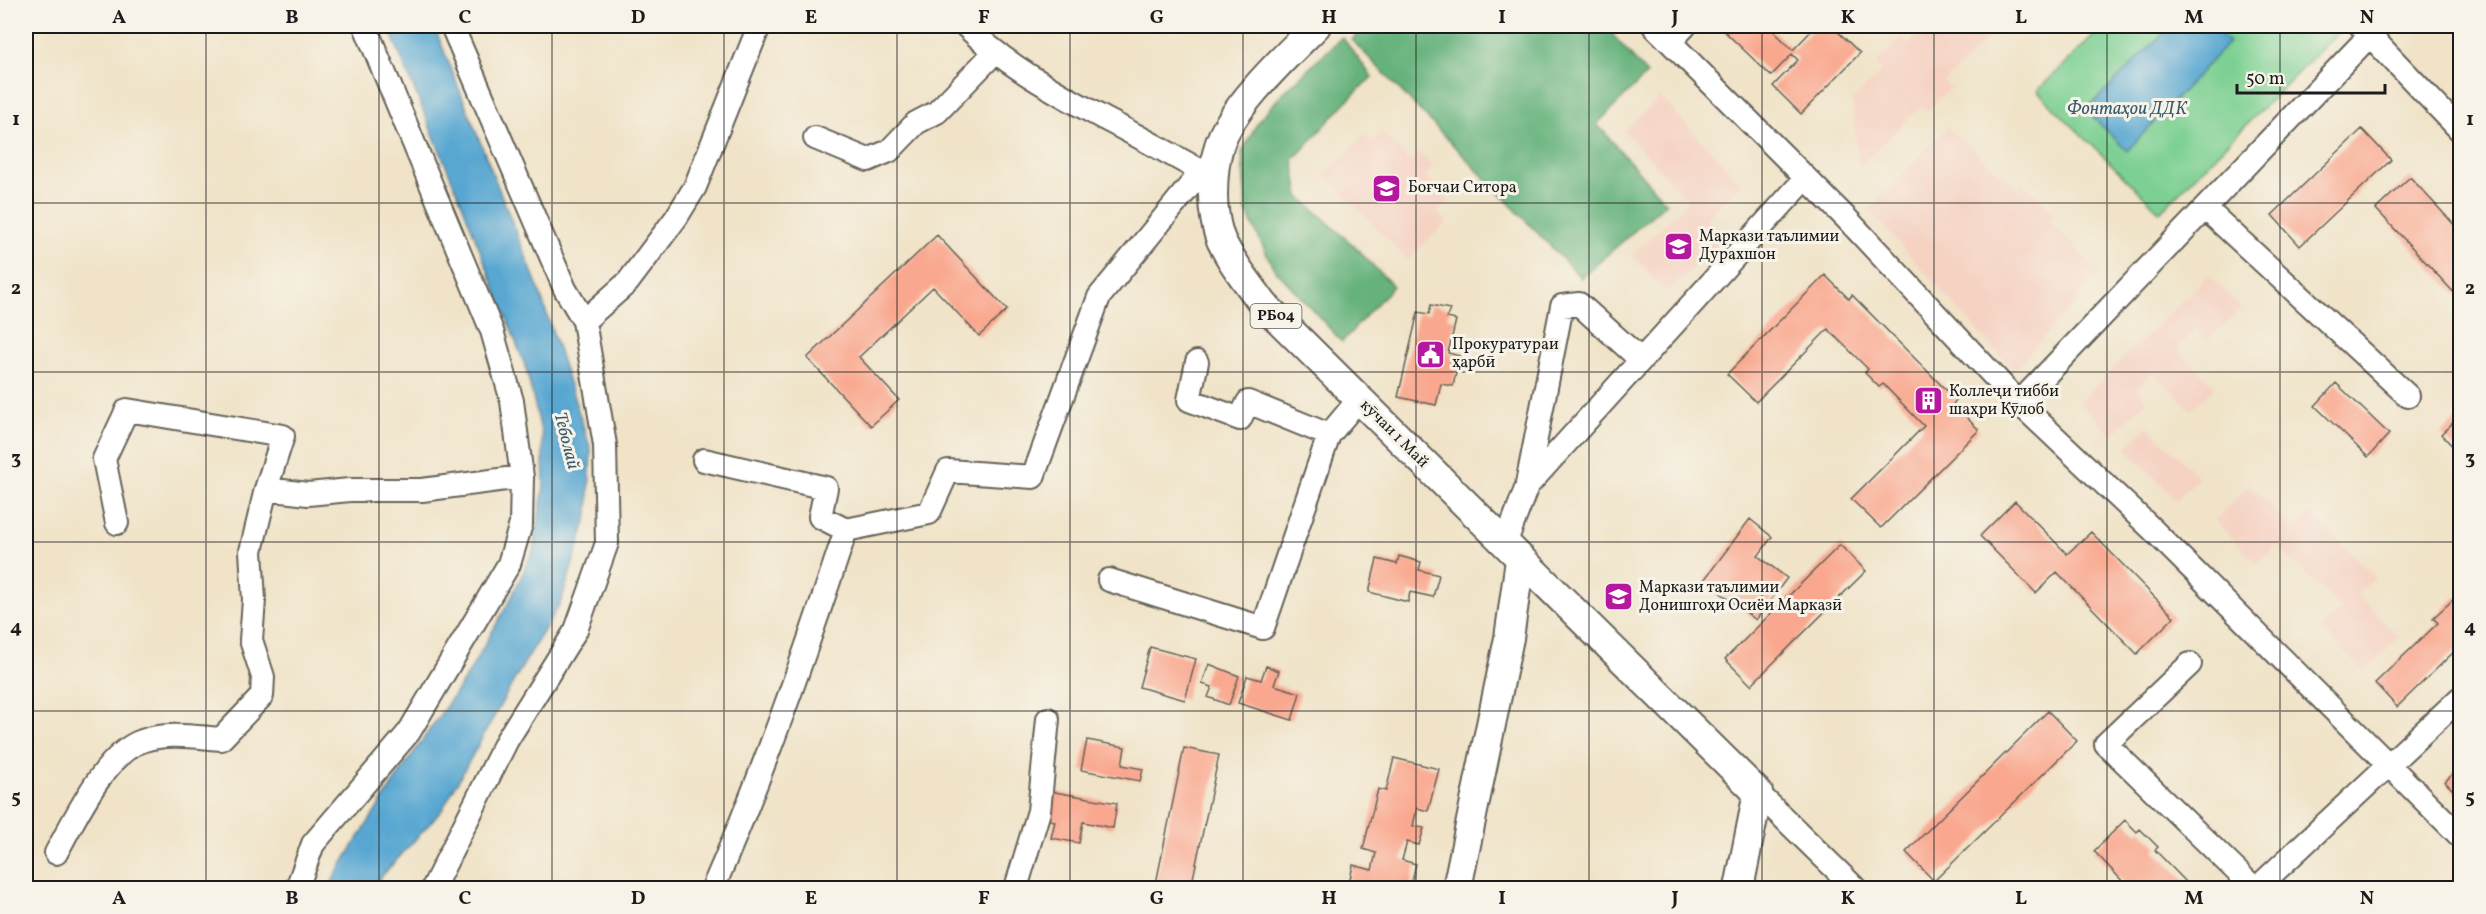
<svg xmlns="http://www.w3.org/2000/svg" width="2486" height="914" font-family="Vollkorn,serif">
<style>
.built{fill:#f5d2c2}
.green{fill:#7dd093;stroke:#4c7658;stroke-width:1.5}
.forest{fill:#66b27d;stroke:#41674c;stroke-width:1.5}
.water{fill:#58a7d2;stroke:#3a6277;stroke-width:1.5}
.building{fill:#f9a88f}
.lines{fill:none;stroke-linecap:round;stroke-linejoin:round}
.minor-casing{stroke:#666258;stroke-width:26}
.major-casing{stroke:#666258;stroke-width:32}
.minor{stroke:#fff;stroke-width:22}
.major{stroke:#fff;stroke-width:28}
.grid{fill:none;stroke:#1c1c1c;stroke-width:1.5;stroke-opacity:0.55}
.labels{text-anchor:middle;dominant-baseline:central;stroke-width:6;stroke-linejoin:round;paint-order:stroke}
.shield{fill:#f7f3e8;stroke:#5e5c59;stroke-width:1.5}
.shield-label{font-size:15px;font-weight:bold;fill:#1c1c1c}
.poi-label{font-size:16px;fill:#1c1c1c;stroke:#f7f3e8;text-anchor:start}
.street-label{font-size:16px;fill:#1c1c1c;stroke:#f7f3e8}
.water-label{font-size:18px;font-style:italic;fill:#375b6e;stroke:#f7f3e8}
.neatline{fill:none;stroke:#1c1c1c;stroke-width:2}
.grid-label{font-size:20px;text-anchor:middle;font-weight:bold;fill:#1c1c1c}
</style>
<rect width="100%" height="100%" fill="#f7f3e8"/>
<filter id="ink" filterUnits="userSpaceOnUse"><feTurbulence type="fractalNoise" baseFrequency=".0167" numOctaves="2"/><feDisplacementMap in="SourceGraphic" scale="12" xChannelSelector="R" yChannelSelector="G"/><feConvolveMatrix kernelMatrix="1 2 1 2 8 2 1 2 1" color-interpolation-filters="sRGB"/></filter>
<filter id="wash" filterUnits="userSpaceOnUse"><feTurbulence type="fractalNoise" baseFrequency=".008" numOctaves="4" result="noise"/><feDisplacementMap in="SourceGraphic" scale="24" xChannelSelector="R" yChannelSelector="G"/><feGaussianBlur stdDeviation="1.35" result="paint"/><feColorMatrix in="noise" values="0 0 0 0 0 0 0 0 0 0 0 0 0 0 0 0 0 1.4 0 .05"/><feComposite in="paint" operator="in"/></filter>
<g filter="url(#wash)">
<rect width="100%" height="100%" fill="#f0e3c8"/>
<path class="built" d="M 1928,26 L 2001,26 L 1944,82 L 1950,88 L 1927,111 L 1921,106 L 1858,168 L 1852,101 L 1882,71 L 1876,64 L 1902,37 L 1909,44 Z
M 1660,96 L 1742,184 L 1706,218 L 1724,238 L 1667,292 L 1632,255 L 1689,201 L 1624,131 Z
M 1947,127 L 2017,188 L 2023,182 L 2055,214 L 2049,221 L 2101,273 L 2014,371 L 1869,210 Z
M 1382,133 L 1410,161 L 1419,153 L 1433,167 L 1425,176 L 1450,201 L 1438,212 L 1447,221 L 1408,260 L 1324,175 L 1364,135 L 1372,143 Z
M 2209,275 L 2242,308 L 2207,342 L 2196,330 L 2177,348 L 2215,387 L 2191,410 L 2154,372 L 2136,389 L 2147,401 L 2112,435 L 2079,402 Z
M 2148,426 L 2199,478 L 2176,500 L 2125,447 Z
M 2249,485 L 2293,529 L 2310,512 L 2375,577 L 2357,594 L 2399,637 L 2364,672 L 2322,629 L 2341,609 L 2277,545 L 2257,564 L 2214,520 Z"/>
<path class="green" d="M 2104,26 L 2344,26 L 2160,212 L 2037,91 Z"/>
<path class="forest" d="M 1366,26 L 1605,26 L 1647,74 L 1597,124 L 1666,203 L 1581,278 L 1352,40 Z
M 1342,37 L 1372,77 L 1348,100 L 1293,160 L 1299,196 L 1353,245 L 1393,286 L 1342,342 L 1273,267 L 1246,211 L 1242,152 L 1259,120 L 1282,94 Z"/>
<path class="water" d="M 388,26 L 434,26 L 538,287 L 578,410 L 591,450 L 588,515 L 561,602 L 516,677 L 442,810 L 371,888 L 330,888 L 335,875 L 403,768 L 467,676 L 511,598 L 533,551 L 544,486 L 542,435 L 526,368 L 462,204 Z
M 2171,26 L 2212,26 L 2229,42 L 2127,151 L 2086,110 Z"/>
<g id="blocks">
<path class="building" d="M 1719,26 L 1768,26 L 1793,50 L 1816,26 L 1832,26 L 1860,53 L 1801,114 L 1773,86 L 1798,60 L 1792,54 L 1771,76 Z
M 2362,129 L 2391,160 L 2300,246 L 2272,215 Z
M 2410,177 L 2460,231 L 2460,299 L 2376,209 Z
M 937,235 L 1007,310 L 979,336 L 933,287 L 859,357 L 899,400 L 871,426 L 807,358 Z
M 1825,275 L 1849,299 L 1852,295 L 1956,400 L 1953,404 L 1979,430 L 1881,528 L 1851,499 L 1924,426 L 1883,384 L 1879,387 L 1865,373 L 1868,369 L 1828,329 L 1756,402 L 1727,374 Z
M 1431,305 L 1450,309 L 1447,318 L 1456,320 L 1448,353 L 1460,356 L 1453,386 L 1441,384 L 1436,405 L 1398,397 L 1418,312 L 1429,314 Z
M 2336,383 L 2389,434 L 2368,457 L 2315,406 Z
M 2456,420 L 2460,426 L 2460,454 L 2441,434 Z
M 2015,501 L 2067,554 L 2091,532 L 2174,617 L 2137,654 L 2057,572 L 2036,593 L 1980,536 Z
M 1750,519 L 1772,537 L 1758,556 L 1787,578 L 1756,620 L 1704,580 Z
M 1840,545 L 1866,571 L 1751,685 L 1725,659 Z
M 1399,556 L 1421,562 L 1419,570 L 1439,575 L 1433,597 L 1410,592 L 1408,602 L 1369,592 L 1377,559 L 1397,564 Z
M 2456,597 L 2460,601 L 2460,646 L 2397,707 L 2375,683 L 2438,623 L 2433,618 Z
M 1150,647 L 1196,659 L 1185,700 L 1139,687 Z
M 1209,664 L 1239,676 L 1229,705 L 1208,697 L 1212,687 L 1202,684 Z
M 1266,666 L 1279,671 L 1274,685 L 1300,693 L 1292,720 L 1238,703 L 1247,676 L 1261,680 Z
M 2048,711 L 2077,741 L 1934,881 L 1906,852 Z
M 1087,740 L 1125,747 L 1122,765 L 1143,769 L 1140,781 L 1081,770 Z
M 1184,748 L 1219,755 L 1191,888 L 1155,888 Z
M 1394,758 L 1439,769 L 1428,811 L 1417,808 L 1413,826 L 1424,828 L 1419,845 L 1407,842 L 1402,860 L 1416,864 L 1410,888 L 1358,888 L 1358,887 L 1349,884 L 1353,865 L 1372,870 L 1376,853 L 1363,849 L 1378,789 L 1386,791 Z
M 2460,765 L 2460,797 L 2445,782 Z
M 1049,791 L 1117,803 L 1113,828 L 1083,822 L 1079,843 L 1051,838 L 1055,821 L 1044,819 Z
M 2125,820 L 2137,832 L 2140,829 L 2158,847 L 2155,850 L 2192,888 L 2129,888 L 2094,851 Z"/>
</g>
</g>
<g filter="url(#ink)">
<use href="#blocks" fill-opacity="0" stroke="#666258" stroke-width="1.5"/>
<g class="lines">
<defs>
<path id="minor" d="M 452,26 L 565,289 L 584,321
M 966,26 C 1005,65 1054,91 1103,118 C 1140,137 1176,157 1212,177
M 1654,26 L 1847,219 L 2019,403 L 2152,529 L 2460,836
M 2361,26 L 2460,130
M 1670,42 L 1685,26
M 815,138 L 868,160 L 889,151 L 916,123 L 937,112 L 995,52
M 2205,208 L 2408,396
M 1197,362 L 1189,400 L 1240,419 L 1248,402 L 1329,435
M 2019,403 L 2370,35
M 704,460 L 826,488 L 820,517 L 846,530
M 1527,484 L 1562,306 L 1579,304 L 1641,360
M 117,523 L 104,459 L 127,410 L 283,436 L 266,489 L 308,494 L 350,490 L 422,490 L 522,477
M 1505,544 L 1527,486 L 1806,178
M 1109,580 L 1263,628 L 1329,435 L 1359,399
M 2190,664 L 2106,744 L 2254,888
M 1758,793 L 1855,888
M 56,853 C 74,821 105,753 142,741 C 167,732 195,737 221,739 L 262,696 L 263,677 L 251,640 L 254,600 L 251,551 L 266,489
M 297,888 L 313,844 L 409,732 L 509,564 L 521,524 L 522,477 L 512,401 L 492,331 L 365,26
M 433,888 L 507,740 L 576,630 L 607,543 L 605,445 L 584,321 L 628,282 L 676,218 L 695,187 L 759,26
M 713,888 C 764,772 806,651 846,530 L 929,513 L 948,471 L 1033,477 L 1099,297 L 1202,171
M 1016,888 L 1039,811 L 1048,719
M 2257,888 L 2460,698"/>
<path id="major" d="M 1316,26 C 1287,55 1230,108 1219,146 C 1214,162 1213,179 1213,196 C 1213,209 1216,228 1221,240 C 1232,264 1249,284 1264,305 L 1758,793 L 1739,888
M 1457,888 L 1509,638 L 1520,560"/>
</defs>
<use href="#minor" class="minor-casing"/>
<use href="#major" class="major-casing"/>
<use href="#minor" class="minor"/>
<use href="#major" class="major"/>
</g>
</g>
<path class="grid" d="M 206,26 L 206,888M 379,26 L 379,888M 552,26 L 552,888M 724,26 L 724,888M 897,26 L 897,888M 1070,26 L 1070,888M 1243,26 L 1243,888M 1416,26 L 1416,888M 1589,26 L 1589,888M 1762,26 L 1762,888M 1934,26 L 1934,888M 2107,26 L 2107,888M 2280,26 L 2280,888M 26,203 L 2460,203M 26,372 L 2460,372M 26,542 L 2460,542M 26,711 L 2460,711"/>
<defs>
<symbol id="school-square" viewBox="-11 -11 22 22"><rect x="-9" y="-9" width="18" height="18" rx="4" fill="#b5179e" stroke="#f7f3e8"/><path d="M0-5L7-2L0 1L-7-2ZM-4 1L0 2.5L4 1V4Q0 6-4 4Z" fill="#fff"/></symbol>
<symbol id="university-square" viewBox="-11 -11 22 22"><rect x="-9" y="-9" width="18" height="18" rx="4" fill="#b5179e" stroke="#f7f3e8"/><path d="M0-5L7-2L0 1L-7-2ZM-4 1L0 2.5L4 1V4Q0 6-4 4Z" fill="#fff"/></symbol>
<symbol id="civic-square" viewBox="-11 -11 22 22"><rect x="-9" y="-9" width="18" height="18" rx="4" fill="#b5179e" stroke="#f7f3e8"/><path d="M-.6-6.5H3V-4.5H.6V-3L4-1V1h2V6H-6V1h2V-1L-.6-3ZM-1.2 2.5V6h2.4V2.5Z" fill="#fff"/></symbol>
<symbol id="building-square" viewBox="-11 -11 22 22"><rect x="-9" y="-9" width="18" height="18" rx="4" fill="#b5179e" stroke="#f7f3e8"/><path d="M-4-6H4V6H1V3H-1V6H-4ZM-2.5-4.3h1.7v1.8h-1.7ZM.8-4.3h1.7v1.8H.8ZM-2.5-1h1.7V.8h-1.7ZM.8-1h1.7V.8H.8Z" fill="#fff"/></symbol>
</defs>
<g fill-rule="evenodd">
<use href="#school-square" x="1370" y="172" width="33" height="33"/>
<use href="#university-square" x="1662" y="230" width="33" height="33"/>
<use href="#civic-square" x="1414" y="338" width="33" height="33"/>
<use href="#building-square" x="1912" y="384" width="33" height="33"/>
<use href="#university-square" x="1602" y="580" width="33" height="33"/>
</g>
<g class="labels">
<rect class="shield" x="1250.5" y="304" width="51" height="24" rx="4.5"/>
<g class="shield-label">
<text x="1276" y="316">РБ04</text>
</g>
<g class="poi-label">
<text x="1408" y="188">Боғчаи Ситора</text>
<text x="1699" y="237">Маркази таълимии<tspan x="1699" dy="18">Дурахшон</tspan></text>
<text x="1452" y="345">Прокуратураи<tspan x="1452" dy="18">ҳарбӣ</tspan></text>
<text x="1949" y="392">Коллеҷи тибби<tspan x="1949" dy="18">шаҳри Кӯлоб</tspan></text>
<text x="1639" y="588">Маркази таълимии<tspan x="1639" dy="18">Донишгоҳи Осиёи Марказӣ</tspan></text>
</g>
<g class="street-label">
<text transform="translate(1394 434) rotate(45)">кӯчаи 1 Май</text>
</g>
<g class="water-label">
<text x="2127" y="109">Фонтаҳои ДДК</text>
<text transform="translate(566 441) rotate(76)">Теболай</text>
</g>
</g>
<rect width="2486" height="914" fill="none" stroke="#f7f3e8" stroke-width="66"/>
<path d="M2237 84v9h148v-9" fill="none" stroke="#1c1c1c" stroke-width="3"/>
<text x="2246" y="84" font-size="18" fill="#1c1c1c" stroke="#f7f3e8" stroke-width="4.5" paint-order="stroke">50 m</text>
<rect x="33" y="33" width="2420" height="848" class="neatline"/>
<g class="grid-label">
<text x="119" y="23">A</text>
<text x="292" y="23">B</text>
<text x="465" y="23">C</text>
<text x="638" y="23">D</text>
<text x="811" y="23">E</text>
<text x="984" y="23">F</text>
<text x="1157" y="23">G</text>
<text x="1329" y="23">H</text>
<text x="1502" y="23">I</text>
<text x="1675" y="23">J</text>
<text x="1848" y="23">K</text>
<text x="2021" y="23">L</text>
<text x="2194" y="23">M</text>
<text x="2367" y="23">N</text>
<text x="16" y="125">1</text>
<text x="2470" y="125">1</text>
<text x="16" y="294">2</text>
<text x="2470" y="294">2</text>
<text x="16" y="464">3</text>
<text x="2470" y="464">3</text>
<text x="16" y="633">4</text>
<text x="2470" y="633">4</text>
<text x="16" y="803">5</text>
<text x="2470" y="803">5</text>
<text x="119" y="904">A</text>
<text x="292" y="904">B</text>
<text x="465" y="904">C</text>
<text x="638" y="904">D</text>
<text x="811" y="904">E</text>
<text x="984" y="904">F</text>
<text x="1157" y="904">G</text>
<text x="1329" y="904">H</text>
<text x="1502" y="904">I</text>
<text x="1675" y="904">J</text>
<text x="1848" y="904">K</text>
<text x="2021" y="904">L</text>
<text x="2194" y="904">M</text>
<text x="2367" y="904">N</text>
</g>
</svg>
